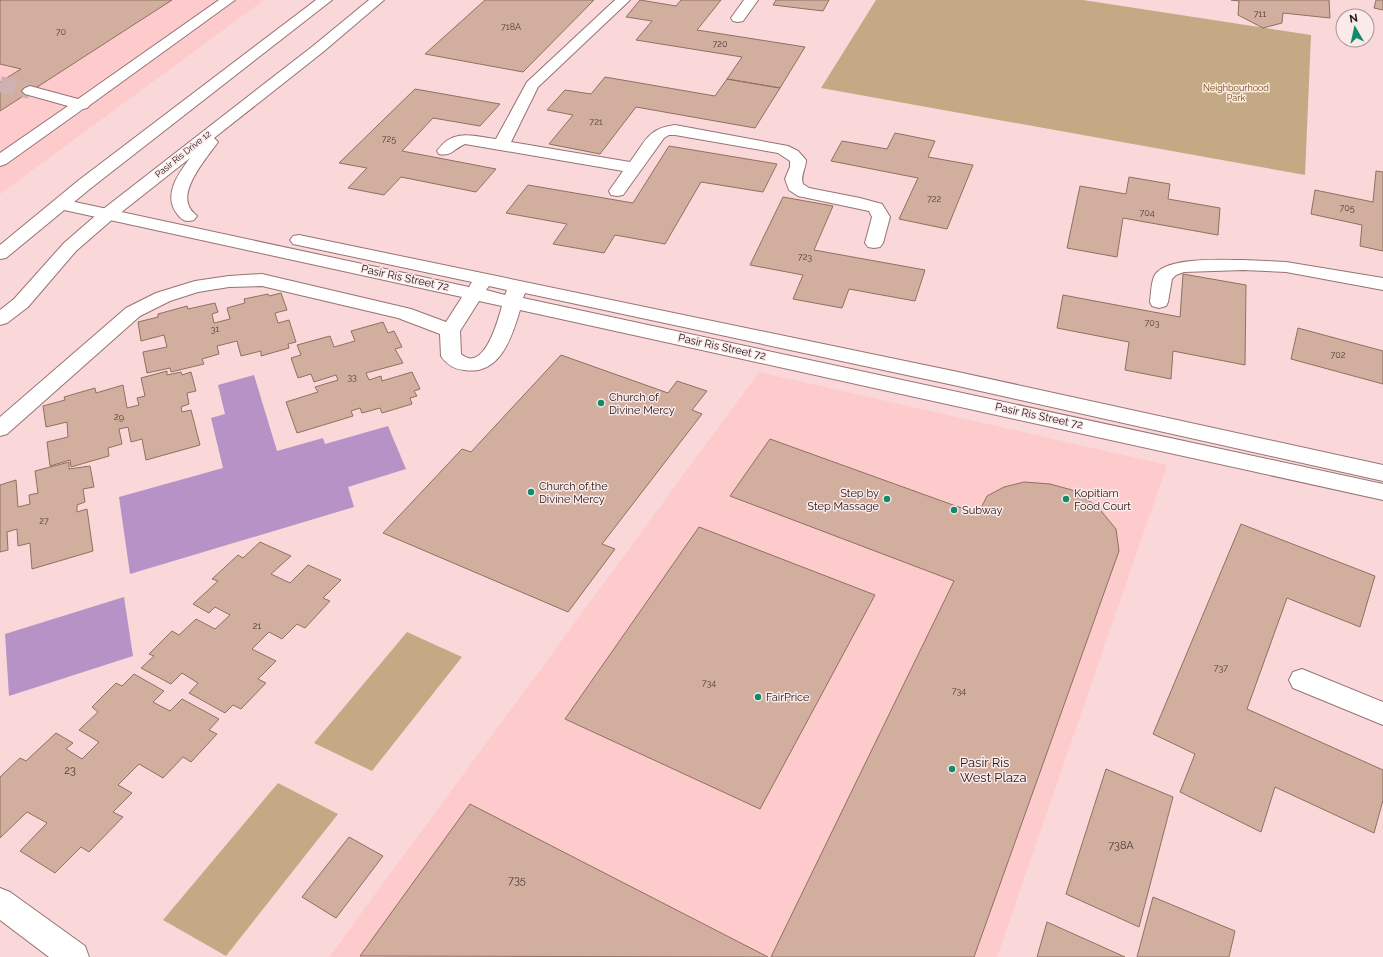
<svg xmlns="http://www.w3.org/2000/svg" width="1383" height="957" font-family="Raleway,sans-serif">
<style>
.built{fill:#fdcbcc}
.green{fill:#c3aa85}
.water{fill:#b792c7}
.building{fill:#d1ae9e;stroke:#907060}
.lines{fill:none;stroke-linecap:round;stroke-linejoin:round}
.minor-tunnel{stroke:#cfb1b2;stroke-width:16;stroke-dasharray:16 8;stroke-linecap:butt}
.minor-casing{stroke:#977273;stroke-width:2}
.major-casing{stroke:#977273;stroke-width:2}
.minor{fill:#fff;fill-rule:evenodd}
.major{fill:#fff;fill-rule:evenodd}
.poi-dot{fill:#128a6c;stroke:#fbeaea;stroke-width:1.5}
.labels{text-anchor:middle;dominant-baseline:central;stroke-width:3;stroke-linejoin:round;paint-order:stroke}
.number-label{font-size:9px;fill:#503c39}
.far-park-label{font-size:9px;fill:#6f4c00;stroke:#fbeaea}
.far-street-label{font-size:9px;fill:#251617;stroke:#fbeaea}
.street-label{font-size:11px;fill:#251617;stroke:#fbeaea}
.poi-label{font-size:11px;fill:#251617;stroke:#fbeaea;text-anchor:start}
.near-number-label{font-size:11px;fill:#503c39}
.near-poi-label{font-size:13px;fill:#251617;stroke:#fbeaea;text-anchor:start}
</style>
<rect width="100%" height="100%" fill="#fad8d9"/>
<path class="built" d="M 0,0 L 264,0 L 0,194 Z
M 759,372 L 1167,465 L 997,957 L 329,957 Z"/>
<path class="green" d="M 876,0 L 1083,0 L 1311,35 L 1305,175 L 821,88 Z
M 407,632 L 462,657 L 372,771 L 314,743 Z
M 278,783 L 338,814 L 226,956 L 163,920 Z"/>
<path class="water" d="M 254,375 L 277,451 L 323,438 L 325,444 L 388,426 L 406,469 L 348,487 L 354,507 L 130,574 L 119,497 L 223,468 L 211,418 L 225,414 L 218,385 Z
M 124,597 L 133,656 L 9,696 L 5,634 Z"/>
<path class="building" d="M 0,0 L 172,0 L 0,111 L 0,82 L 21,69 L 0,64 Z
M 485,0 L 594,0 L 523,72 L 425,54 Z
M 640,0 L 676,6 L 681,0 L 721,0 L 697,30 L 805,47 L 780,88 L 727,79 L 742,57 L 636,40 L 652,21 L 626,17 Z
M 776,0 L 829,0 L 823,11 L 773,5 Z
M 1231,0 L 1329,0 L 1330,18 L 1283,13 L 1282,23 L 1263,28 L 1238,15 L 1239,1 Z
M 1376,0 L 1383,0 L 1383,10 L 1374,8 Z
M 605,77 L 715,96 L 727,79 L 780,88 L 755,128 L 636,107 L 600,154 L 549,144 L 573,115 L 547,110 L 565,90 L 591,94 Z
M 415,89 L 500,104 L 480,126 L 433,118 L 402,151 L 496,169 L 476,192 L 401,177 L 384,195 L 348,188 L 367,168 L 339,163 Z
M 895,133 L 935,141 L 928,157 L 973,165 L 947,229 L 899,219 L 918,178 L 831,161 L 842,141 L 887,149 Z
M 669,146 L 777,164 L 763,192 L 701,182 L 665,244 L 615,235 L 604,253 L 553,244 L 567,224 L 506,213 L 528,185 L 633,203 Z
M 1376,171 L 1383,172 L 1383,251 L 1360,246 L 1362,225 L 1311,214 L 1315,190 L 1373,202 Z
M 1129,177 L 1170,184 L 1168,199 L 1220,208 L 1218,235 L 1123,218 L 1117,257 L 1067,248 L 1080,186 L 1126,194 Z
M 783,197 L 833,206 L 814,250 L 925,270 L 915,301 L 849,289 L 842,308 L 793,299 L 803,275 L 750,265 Z
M 1183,274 L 1246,285 L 1245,365 L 1173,351 L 1171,379 L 1125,370 L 1129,342 L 1057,328 L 1063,295 L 1180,317 Z
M 281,293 L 287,310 L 275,313 L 278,323 L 289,320 L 296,342 L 288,344 L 289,348 L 261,356 L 261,351 L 241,356 L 237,341 L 217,346 L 219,354 L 202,359 L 204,364 L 171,372 L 170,368 L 147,373 L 143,352 L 167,347 L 164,335 L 141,341 L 138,322 L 158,317 L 158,314 L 187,306 L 188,309 L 215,303 L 218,312 L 212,314 L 214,323 L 230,319 L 227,308 L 245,303 L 244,299 L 268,294 L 269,296 Z
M 383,322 L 388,333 L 394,331 L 402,347 L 395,349 L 403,363 L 366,373 L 369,380 L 381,376 L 382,381 L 412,372 L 420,389 L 414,391 L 417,396 L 410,398 L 412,404 L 382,413 L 380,408 L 362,413 L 360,408 L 351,411 L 353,416 L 297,433 L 286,402 L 318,392 L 315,387 L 338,380 L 336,375 L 314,382 L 311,374 L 298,378 L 291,358 L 301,355 L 297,345 L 330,336 L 334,347 L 355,341 L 351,331 Z
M 1298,328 L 1383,351 L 1383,384 L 1291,359 Z
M 561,355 L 668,393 L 677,381 L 707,391 L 692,410 L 702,414 L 602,544 L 615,549 L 568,612 L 383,533 L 462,449 L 471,452 Z
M 167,371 L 167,375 L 181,372 L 182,375 L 191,372 L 196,391 L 187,393 L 189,404 L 181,407 L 182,412 L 191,410 L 200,445 L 146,460 L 142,439 L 131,442 L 128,427 L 119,429 L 122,444 L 108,448 L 109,456 L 71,467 L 70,460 L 50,466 L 47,442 L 68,437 L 67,422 L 46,427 L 43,406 L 65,400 L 64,397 L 95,388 L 96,393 L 123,385 L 127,408 L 139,405 L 137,398 L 145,396 L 141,378 Z
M 770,439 L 978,514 L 987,496 L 1004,487 L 1024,482 L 1050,484 L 1072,490 L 1097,506 L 1116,529 L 1119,551 L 974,957 L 771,957 L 954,581 L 730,496 Z
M 69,462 L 69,469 L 90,466 L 94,487 L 83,489 L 85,502 L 77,505 L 77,512 L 87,509 L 93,551 L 32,569 L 30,543 L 18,546 L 17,529 L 7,532 L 8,550 L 0,552 L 0,485 L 16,480 L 18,507 L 30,504 L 29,495 L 38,493 L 35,471 Z
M 1241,524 L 1375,576 L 1360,627 L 1287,598 L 1247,709 L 1383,770 L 1383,800 L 1374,833 L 1275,787 L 1261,832 L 1180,792 L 1195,754 L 1153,734 Z
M 699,527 L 875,595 L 760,809 L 565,719 Z
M 260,542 L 291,556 L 271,574 L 290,583 L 308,565 L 341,580 L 323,598 L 330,601 L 305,628 L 297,624 L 282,639 L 269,632 L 252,649 L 276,661 L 258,679 L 266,683 L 241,709 L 233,705 L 225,713 L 189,693 L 198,683 L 182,673 L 171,684 L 141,668 L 154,656 L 149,654 L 172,631 L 179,635 L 196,619 L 215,629 L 230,615 L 215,607 L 209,613 L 193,604 L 218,581 L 212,579 L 238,555 L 243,558 Z
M 134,674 L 164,691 L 153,702 L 170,711 L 182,699 L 219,719 L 209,730 L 217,734 L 191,762 L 183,757 L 163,778 L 139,764 L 118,785 L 132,793 L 113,812 L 123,817 L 89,852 L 81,847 L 55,873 L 20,851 L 47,823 L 27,812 L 0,838 L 0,777 L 20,758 L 26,761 L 56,733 L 73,743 L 66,749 L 82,759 L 99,742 L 79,730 L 98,712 L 92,707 L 116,683 L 122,686 Z
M 1106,769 L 1173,797 L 1139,927 L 1066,894 Z
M 470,804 L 768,957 L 360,956 Z
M 349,837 L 383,856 L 336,918 L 302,897 Z
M 1153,897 L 1235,931 L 1229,957 L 1137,957 Z
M 1047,922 L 1125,957 L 1037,957 Z"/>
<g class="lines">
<path class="minor-tunnel" d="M 0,84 L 30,91"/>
<defs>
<path id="minor" d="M 219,0 L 235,0 L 90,105 L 87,108 L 83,109 L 6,164 L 0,166 L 0,153 L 68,106 L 25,94 L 22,91 L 25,88 L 30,86 L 78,99 Z
M 615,0 L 630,0 L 538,87 L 511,142 L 630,162 C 645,142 648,128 675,125 L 788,146 L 798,151 L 806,160 C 806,168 800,176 803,184 L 809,188 L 860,198 L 882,204 L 890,217 L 883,243 L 880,247 L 874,248 L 868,247 L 865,243 L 872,217 L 869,211 L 798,196 L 789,190 L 785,179 L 790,167 L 790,161 L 778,153 L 675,135 L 669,135 L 664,138 L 623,195 L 617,196 L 611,195 L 609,191 L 623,171 L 465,144 C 455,148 451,157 439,154 L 437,151 C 453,128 473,136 496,139 L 527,82 Z
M 744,0 L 758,0 L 743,21 L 738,22 L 733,21 L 731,18 Z
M 61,199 L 469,287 L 472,282 L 293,244 L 290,240 L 293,236 L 299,235 L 958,372 L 1383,465 L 1383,481 L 958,386 L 525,293 L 523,298 L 1383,484 L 1383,500 L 520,310 C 512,337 500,376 464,370 C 454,369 447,365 441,356 L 440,334 L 398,318 L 262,286 L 229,287 L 198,292 L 170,301 L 140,316 L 7,434 L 0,436 L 0,417 L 126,308 L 156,293 L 195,281 L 229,276 L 262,274 L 411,309 L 446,322 L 462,297 L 55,208 L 52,204 L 55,200 ZM 489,286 L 507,290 L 505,295 L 486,290 ZM 479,301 L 502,306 C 498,320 484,374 461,354 L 460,331 Z
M 1243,260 L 1286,262 L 1383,278 L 1383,290 L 1286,272 L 1243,270 L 1184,272 L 1176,275 L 1172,279 L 1168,302 L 1166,306 L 1159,308 L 1152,306 L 1150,302 C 1151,294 1151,284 1154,277 C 1162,256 1224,260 1243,260 Z
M 1302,669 L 1383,702 L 1383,725 L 1293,688 L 1289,680 L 1293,672 Z
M 0,888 L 10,892 L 85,946 L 89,957 L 49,957 L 0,920 Z"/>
<path id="major" d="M 316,0 L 332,0 L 91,188 L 6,258 L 0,259 L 0,245 L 79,180 Z
M 369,0 L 384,0 L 323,52 L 214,138 L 218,142 C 208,156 180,188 189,206 C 190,210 194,213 197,216 L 194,220 C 186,222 183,221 178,215 C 162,196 178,174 190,158 L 114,218 L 76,251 L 28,307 L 7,323 L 0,325 L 0,310 L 14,299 L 64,243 L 102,210 L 313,46 Z"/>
</defs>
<use href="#minor" class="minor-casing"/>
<use href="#major" class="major-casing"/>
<use href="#minor" class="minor"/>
<use href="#major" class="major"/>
</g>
<g class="poi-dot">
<circle cx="601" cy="403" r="4"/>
<circle cx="531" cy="492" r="4"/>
<circle cx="887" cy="499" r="4"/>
<circle cx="1066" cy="499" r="4"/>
<circle cx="954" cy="510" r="4"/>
<circle cx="758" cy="697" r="4"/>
<circle cx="952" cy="769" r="4"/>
</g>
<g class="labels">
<g class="number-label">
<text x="1260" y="14">711</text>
<text x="511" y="27">718A</text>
<text x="61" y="32">70</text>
<text x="720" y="44">720</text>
<text x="596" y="122">721</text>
<text x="389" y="139">725</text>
<text x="934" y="199">722</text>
<text x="1347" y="208">705</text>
<text x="1147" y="213">704</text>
<text x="805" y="257">723</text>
<text x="1152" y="323">703</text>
<text x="215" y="329">31</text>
<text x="1338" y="355">702</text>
<text x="352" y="377">33</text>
<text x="119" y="417">29</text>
<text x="44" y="521">27</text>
<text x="257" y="626">21</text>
<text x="1221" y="668">737</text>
<text x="709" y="683">734</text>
<text x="959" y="691">734</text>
</g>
<g class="far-park-label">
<text x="1236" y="88">Neighbourhood<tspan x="1236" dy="10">Park</tspan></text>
</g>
<g class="far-street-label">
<text transform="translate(183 154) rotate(-39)">Pasir Ris Drive 12</text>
</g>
<g class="street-label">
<text transform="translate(405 278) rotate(12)">Pasir Ris Street 72</text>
<text transform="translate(722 347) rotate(12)">Pasir Ris Street 72</text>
<text transform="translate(1039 416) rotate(12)">Pasir Ris Street 72</text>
</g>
<g class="poi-label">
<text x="609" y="397">Church of<tspan x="609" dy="13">Divine Mercy</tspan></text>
<text x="539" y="486">Church of the<tspan x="539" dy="13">Divine Mercy</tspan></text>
<text x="879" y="493" text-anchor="end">Step by<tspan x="879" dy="13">Step Massage</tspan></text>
<text x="1074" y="493">Kopitiam<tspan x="1074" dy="13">Food Court</tspan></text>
<text x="962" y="510">Subway</text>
<text x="766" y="697">FairPrice</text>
</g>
<g class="near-number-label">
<text x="70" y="770">23</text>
<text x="1121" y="845">738A</text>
<text x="517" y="880">735</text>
</g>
<g class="near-poi-label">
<text x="960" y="762">Pasir Ris<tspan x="960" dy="15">West Plaza</tspan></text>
</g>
</g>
<g transform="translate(1355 28) rotate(351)"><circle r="19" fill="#fbeaea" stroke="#a59596"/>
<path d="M0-3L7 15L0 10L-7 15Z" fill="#128a6c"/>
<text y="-6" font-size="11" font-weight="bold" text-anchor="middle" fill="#251617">N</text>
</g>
</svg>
